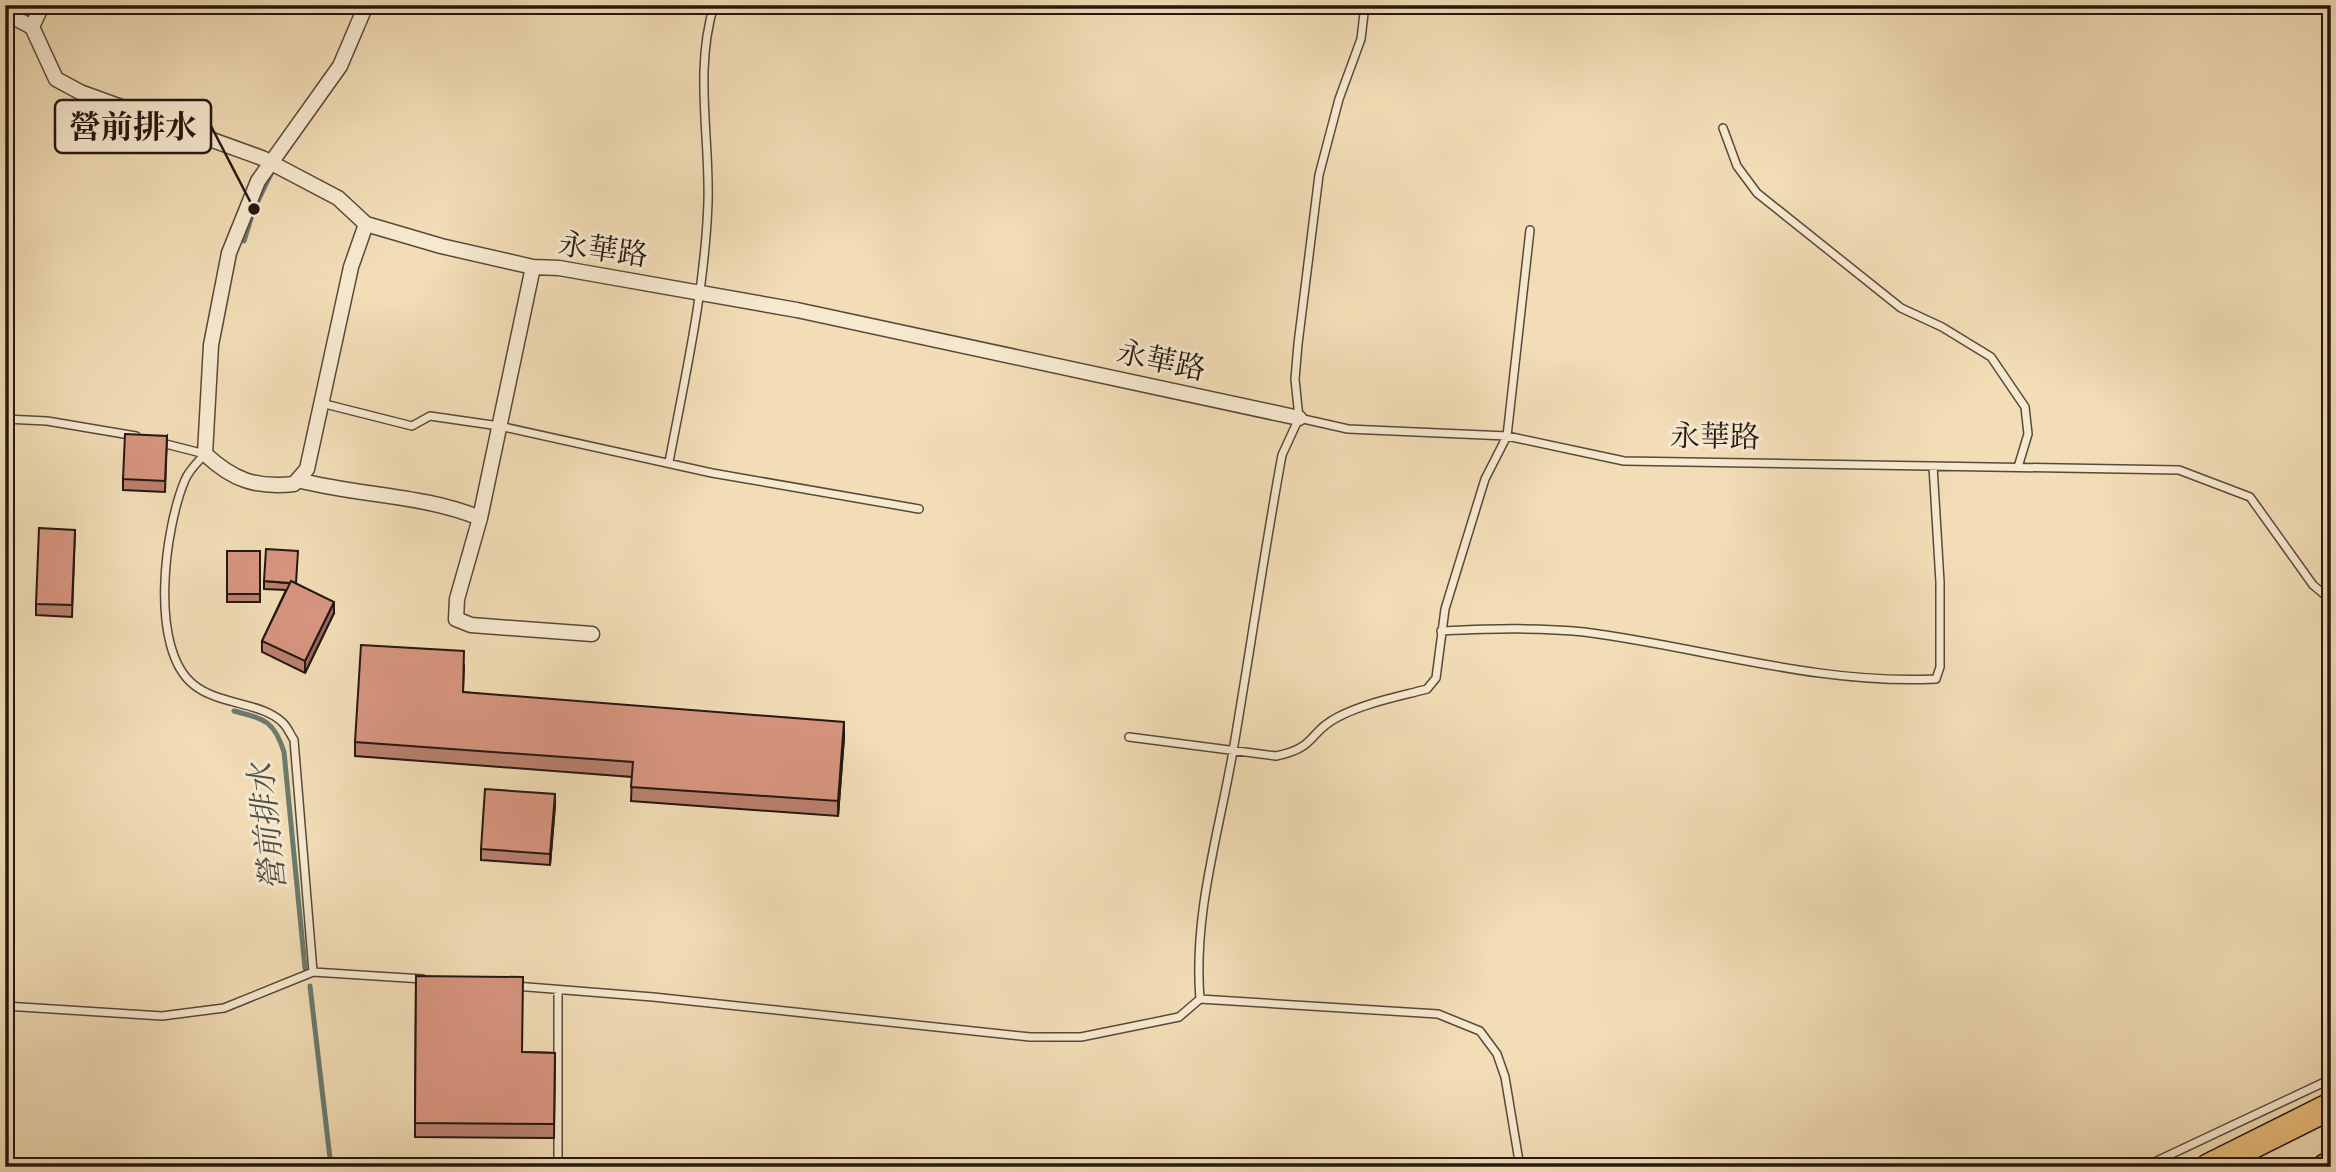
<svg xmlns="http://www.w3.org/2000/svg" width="2336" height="1172" font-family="'IM FELL Double Pica','Noto Serif TC',serif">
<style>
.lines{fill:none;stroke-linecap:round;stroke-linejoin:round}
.stream{stroke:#6b7a6f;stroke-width:5}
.lane-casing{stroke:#58493a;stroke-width:10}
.street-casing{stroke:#58493a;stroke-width:17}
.highway-casing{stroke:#241811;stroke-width:29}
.lane{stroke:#f7e9d0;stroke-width:7}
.street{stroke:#f7e9d0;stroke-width:14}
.highway{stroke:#e9be7b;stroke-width:26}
.wall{fill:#ba806e;stroke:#241811;stroke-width:2}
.shaded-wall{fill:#97685a;stroke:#241811;stroke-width:2}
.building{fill:#d89580;stroke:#241811;stroke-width:2}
.labels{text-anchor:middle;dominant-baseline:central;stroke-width:6;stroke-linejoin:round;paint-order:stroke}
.street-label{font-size:30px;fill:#241811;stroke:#f7e9d0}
.water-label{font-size:32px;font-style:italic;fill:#4e5148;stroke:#f7e9d0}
.leader{fill:none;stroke:#241811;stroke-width:2.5}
.callout-dot{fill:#241811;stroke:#f7e9d0;stroke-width:2.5}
.callout{fill:#f7e9d0;stroke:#241811;stroke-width:2.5}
.callout-label{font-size:32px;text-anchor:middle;font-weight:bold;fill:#241811}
</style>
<rect width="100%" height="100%" fill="#f2ddb6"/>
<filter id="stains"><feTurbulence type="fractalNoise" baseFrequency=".00286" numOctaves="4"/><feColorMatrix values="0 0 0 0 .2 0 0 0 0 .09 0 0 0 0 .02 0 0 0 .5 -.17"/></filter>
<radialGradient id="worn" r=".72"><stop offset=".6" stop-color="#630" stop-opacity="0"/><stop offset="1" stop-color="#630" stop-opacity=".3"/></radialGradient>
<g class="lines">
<path class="stream" d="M 244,241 L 254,209 L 271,174
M 234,711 C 264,719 274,720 284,752 L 305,968
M 310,986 L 331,1167"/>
<defs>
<path id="lane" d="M 1723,128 L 1737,166 L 1757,193 L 1901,308 L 1942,327 L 1991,357 L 2025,407 L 2028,434 L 2018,467
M 321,403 L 412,426 L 430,416 L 499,426 L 712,473 L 919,509
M 1299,418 L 1348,429 L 1507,436 L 1624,461 L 2179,470 L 2250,497 L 2313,585 L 2331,600
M 5,419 L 47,421 L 136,436
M 158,442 L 205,454 C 198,462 189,470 185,480 C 165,527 148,649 194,685 C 219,705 261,702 282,722 C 287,726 290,734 294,740 L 313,972
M 669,462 C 685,377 705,290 708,202 C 710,136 694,71 714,5
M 1441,631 C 1489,629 1536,627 1584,632 C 1702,647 1816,685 1936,679 L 1940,667 L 1940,582 L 1933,466
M 1129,737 L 1276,756 C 1317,748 1308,732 1338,717 C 1365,703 1397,697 1427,689 L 1436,678 L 1445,609 L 1485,479 L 1507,436 L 1530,230
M 515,986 L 653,997 L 1030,1037 L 1081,1037 L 1179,1017 L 1200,999 L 1438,1014 L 1480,1031 L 1497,1054 L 1505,1077 L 1520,1167
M 558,990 L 558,1167
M 1200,999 C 1193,914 1219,833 1233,751 C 1250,652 1264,553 1282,455 L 1299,418 L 1295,379 L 1298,344 L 1319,175 L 1339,99 L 1361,39 L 1365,5
M 5,1006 L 162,1016 L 224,1008 L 313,972 L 423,979
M 2144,1167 L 2331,1079"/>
<path id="street" d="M 366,5 L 340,66 L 258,181 L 229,253 L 211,345 L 205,454 C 233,480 255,488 294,484 L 307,469 L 351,267 L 366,224
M 5,13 L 32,27 L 56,79 L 80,92 L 262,158 L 338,198 L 366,224 L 441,246 L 533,267 L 559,268 L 797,310 L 1299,418
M 32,27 L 42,5
M 533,267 L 480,518 L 457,599 L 456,619 L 471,625 L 592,634
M 298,480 C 358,496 421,494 480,518"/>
<path id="highway" d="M 2209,1167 L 2331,1106
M 2326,1167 L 2331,1165"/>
</defs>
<use href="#lane" class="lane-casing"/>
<use href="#street" class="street-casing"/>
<use href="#highway" class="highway-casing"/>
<use href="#lane" class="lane"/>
<use href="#street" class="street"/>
<use href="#highway" class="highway"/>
</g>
<path class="wall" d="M 167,436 L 165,492 L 123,490 L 123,479 Z
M 75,530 L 72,617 L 36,615 L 36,604 Z
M 227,551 L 260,551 L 260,602 L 227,602 Z
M 264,581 L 297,584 L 334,613 L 305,673 L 262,652 L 262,641 L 286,590 L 264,589 Z
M 464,666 L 463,692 L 844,737 L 838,816 L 631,801 L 632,777 L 355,756 L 355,742 Z
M 555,805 L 550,865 L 481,860 L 481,849 Z
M 416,976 L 522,1052 L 555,1053 L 554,1138 L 415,1137 Z"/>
<path class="shaded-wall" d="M 334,602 L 334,613 L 305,673 L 305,661 Z
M 844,722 L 844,737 L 838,816 L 838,801 Z
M 555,794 L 555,805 L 550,865 L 550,854 Z"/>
<path class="building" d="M 125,434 L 167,436 L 165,481 L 123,479 Z
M 39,528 L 75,530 L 72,605 L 36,604 Z
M 266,549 L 298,551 L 296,583 L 291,581 L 290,583 L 264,581 Z
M 227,551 L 260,551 L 260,594 L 227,594 Z
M 291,581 L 334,602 L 305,661 L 262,641 Z
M 361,645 L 464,651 L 463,692 L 844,722 L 838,801 L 631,787 L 633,762 L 355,742 Z
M 485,789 L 555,794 L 550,854 L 481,849 Z
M 416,976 L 523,977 L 522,1052 L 555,1053 L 554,1124 L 415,1123 Z"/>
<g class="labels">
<g class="street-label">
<text transform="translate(603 250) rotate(8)">永華路</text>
<text transform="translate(1161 361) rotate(12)">永華路</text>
<text transform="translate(1715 437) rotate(1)">永華路</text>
</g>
<g class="water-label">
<text transform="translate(268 827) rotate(-96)">營前排水</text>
</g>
</g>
<path class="leader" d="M254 209L211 126"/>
<circle class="callout-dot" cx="254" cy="209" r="7"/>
<rect class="callout" x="55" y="100" width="156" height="53" rx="7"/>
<g class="callout-label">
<text x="133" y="138">營前排水</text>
</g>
<rect width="2336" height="1172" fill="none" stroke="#f2ddb6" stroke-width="28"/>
<rect x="7" y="7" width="2322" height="1158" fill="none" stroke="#241811" stroke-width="3.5"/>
<rect x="14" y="14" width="2308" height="1144" fill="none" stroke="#241811" stroke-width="2"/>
<rect width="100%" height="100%" filter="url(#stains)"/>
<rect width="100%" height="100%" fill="url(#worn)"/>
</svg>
